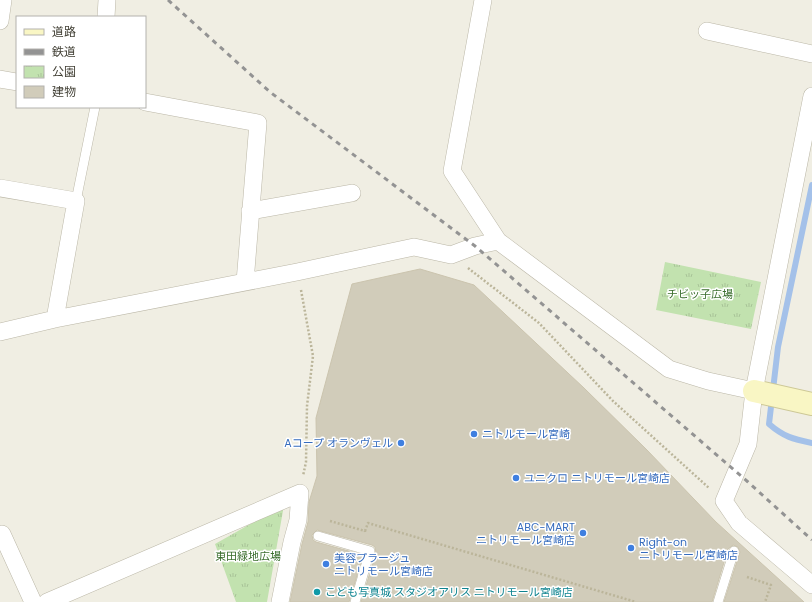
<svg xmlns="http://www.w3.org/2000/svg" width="812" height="602" font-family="Poppins,'Noto Sans JP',sans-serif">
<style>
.park{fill:url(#park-tufts)}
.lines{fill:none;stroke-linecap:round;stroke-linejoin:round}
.stream{stroke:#a4c1e9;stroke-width:6}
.building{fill:#d1ccba;stroke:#cbc4ae}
.lane-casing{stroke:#bbb7a7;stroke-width:10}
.street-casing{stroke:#bbb7a7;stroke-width:18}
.secondary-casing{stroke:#cdc896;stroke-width:24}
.path{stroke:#bbb59a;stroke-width:2.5;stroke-dasharray:2 2;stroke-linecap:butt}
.lane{stroke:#fff;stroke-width:9}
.street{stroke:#fff;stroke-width:17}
.secondary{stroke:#f9f6c4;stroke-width:22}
.rail{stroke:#939393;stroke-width:3;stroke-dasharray:5 5;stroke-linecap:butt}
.shop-dot{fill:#3f7fe0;stroke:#fff;stroke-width:1.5}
.culture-dot{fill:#0f9aa8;stroke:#fff;stroke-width:1.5}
.labels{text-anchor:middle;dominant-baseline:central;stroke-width:3;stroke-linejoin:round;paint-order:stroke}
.park-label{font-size:11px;fill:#3a6e2d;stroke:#fff}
.shop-label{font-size:11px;fill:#366cbe;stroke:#fff;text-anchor:start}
.culture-label{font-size:11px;fill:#0d838f;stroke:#fff;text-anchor:start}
</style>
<defs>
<pattern id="park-tufts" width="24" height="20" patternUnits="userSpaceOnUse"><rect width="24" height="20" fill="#c2e2af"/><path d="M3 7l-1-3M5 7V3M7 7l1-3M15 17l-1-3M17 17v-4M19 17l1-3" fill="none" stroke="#a8c397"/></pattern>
</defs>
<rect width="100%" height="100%" fill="#f0eee3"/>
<path class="park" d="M 665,262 L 761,282 L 751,329 L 656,310 Z
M 284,505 L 267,602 L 236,602 L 215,544 Z"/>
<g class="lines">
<path class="stream" d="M 812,185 L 778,347 L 769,424 C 784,437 793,439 812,443"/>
</g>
<path class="building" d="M 420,269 L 474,285 L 584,388 L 647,450 L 716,522 L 804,602 L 724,602 L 740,552 L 738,547 L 733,545 L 728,549 L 712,602 L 361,602 L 376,553 L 375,547 L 372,545 L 317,530 L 312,535 L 313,540 L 316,542 L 363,555 L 349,602 L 290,602 L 302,544 L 308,522 L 309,502 L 317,476 L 316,418 L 352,284 Z"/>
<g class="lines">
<defs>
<path id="lane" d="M 76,201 L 95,107
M 318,536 L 370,551 L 355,602
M 718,602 L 734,551"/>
<path id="street" d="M 483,0 L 452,171 L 498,241 L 669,369 L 708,381 L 754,391
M 106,17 L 107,0
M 0,21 L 3,0
M 707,31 L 812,54
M 0,79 L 17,82
M 812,96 L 754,391 L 748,444 L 724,501 L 739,523 L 812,585
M 145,102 L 258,123 L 245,282
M 0,188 L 76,201 L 55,319
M 250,211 L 352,193
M 0,332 L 55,319 L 297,272 L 414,247 L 451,255 L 475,246 L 498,241
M 0,535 L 2,534 L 33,602
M 47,602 L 300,493 L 298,520 L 292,542 L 280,602"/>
<path id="secondary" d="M 754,391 L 812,404"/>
</defs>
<use href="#lane" class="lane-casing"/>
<use href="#street" class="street-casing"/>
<use href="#secondary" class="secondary-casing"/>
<path class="path" d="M 468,268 L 539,323 L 613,401 L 709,488
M 301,290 L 313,356 L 307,406 L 306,462 L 303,476
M 330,521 L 365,531 L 365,532
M 365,531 L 368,523 L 636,602
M 747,577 L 771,585 L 765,602"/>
<use href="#lane" class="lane"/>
<use href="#street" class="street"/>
<use href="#secondary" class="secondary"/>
<path class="rail" d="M 168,0 L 270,92 L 475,246 L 748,482 L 812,540"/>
</g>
<g class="shop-dot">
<circle cx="474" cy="434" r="4"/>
<circle cx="401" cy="443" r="4"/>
<circle cx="516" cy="478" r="4"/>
<circle cx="583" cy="533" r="4"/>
<circle cx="631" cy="548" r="4"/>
<circle cx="326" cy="564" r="4"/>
</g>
<circle class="culture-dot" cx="317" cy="592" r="4"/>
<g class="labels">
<g class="park-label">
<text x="700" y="294">チビッ子広場</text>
<text x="248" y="556">東田緑地広場</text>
</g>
<g class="shop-label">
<text x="482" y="434">ニトルモール宮崎</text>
<text x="393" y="443" text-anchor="end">Aコープ オランヴェル</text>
<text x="524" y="478">ユニクロ ニトリモール宮崎店</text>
<text x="575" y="527" text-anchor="end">ABC-MART<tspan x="575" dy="13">ニトリモール宮崎店</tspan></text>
<text x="639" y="542">Right-on<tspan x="639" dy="13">ニトリモール宮崎店</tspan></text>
<text x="334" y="558">美容プラージュ<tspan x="334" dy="13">ニトリモール宮崎店</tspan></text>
</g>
<g class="culture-label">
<text x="325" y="592">こども写真城 スタジオアリス ニトリモール宮崎店</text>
</g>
</g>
<rect x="16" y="16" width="130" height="92" fill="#ffffff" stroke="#b3b2ae"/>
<rect x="24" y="29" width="20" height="6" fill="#f9f6c4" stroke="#b3b2ae"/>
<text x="52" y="36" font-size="12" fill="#413f34">道路</text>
<rect x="24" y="49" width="20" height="6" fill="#939393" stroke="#b3b2ae"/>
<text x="52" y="56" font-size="12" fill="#413f34">鉄道</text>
<rect x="24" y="66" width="20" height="12" fill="url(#park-tufts)" stroke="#b3b2ae"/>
<text x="52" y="76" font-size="12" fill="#413f34">公園</text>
<rect x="24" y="86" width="20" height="12" fill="#d1ccba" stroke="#b3b2ae"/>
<text x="52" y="96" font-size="12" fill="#413f34">建物</text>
</svg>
